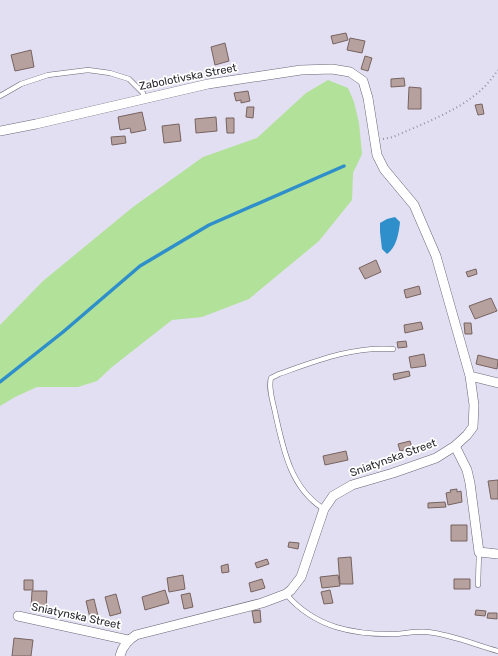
<svg xmlns="http://www.w3.org/2000/svg" width="498" height="656" font-family="Rubik,sans-serif">
<style>
.green{fill:#b2e199}
.water{fill:#2f8fca}
.lines{fill:none;stroke-linecap:round;stroke-linejoin:round}
.stream{stroke:#2f8fca;stroke-width:3.5}
.building{fill:#b7a19e;stroke:#766360}
.lane-casing{stroke:#696777;stroke-width:5.5}
.street-casing{stroke:#696777;stroke-width:10}
.path{stroke:#9593a1;stroke-width:2;stroke-dasharray:1 3;stroke-linecap:butt}
.lane{stroke:#fff;stroke-width:4.5}
.street{stroke:#fff;stroke-width:9}
.labels{text-anchor:middle;dominant-baseline:central;stroke-width:3.5;stroke-linejoin:round;paint-order:stroke}
.street-label{font-size:11px;fill:#29282f;stroke:#fff}
</style>
<rect width="100%" height="100%" fill="#e2dff2"/>
<path class="green" d="M 328,80 L 348,88 L 354,102 L 359,123 L 362,154 L 353,173 L 352,200 L 319,241 L 249,299 L 202,317 L 172,320 L 112,367 L 97,381 L 78,387 L 37,387 L 15,397 L 0,406 L 0,325 L 43,281 L 133,207 L 203,157 L 257,138 L 306,93 Z"/>
<path class="water" d="M 395,217 L 400,222 C 399,233 396,248 387,254 L 382,249 L 380,232 L 380,223 L 387,219 Z"/>
<g class="lines">
<path class="stream" d="M 0,382 L 63,332 L 140,266 L 209,225 L 344,166"/>
</g>
<path class="building" d="M 346,33 L 348,40 L 333,44 L 331,36 Z
M 350,38 L 365,41 L 362,53 L 347,50 Z
M 225,43 L 229,61 L 215,65 L 211,47 Z
M 31,50 L 34,67 L 15,71 L 11,55 Z
M 365,56 L 372,58 L 368,71 L 361,69 Z
M 404,78 L 405,86 L 391,87 L 391,79 Z
M 409,87 L 421,88 L 421,109 L 408,109 Z
M 248,91 L 250,101 L 241,103 L 241,100 L 236,101 L 234,93 Z
M 482,104 L 484,114 L 478,115 L 475,105 Z
M 247,107 L 254,107 L 253,118 L 246,117 Z
M 142,112 L 146,130 L 131,133 L 130,128 L 120,130 L 118,117 Z
M 216,117 L 217,131 L 196,133 L 195,119 Z
M 226,118 L 234,118 L 234,133 L 227,133 Z
M 179,124 L 181,141 L 164,143 L 162,126 Z
M 125,136 L 126,143 L 112,145 L 111,137 Z
M 376,260 L 381,272 L 365,279 L 359,268 Z
M 476,269 L 477,274 L 468,277 L 466,272 Z
M 419,286 L 421,294 L 406,298 L 404,290 Z
M 491,298 L 497,311 L 475,319 L 469,306 Z
M 421,322 L 423,329 L 405,333 L 404,325 Z
M 464,323 L 471,323 L 472,334 L 465,334 Z
M 406,341 L 407,347 L 398,348 L 397,342 Z
M 424,354 L 426,366 L 411,368 L 409,357 Z
M 478,355 L 498,360 L 497,369 L 476,364 Z
M 409,371 L 410,376 L 394,380 L 393,374 Z
M 410,441 L 412,448 L 400,451 L 398,444 Z
M 346,451 L 348,460 L 325,465 L 323,456 Z
M 498,480 L 498,499 L 491,499 L 488,481 Z
M 457,489 L 457,492 L 461,491 L 462,502 L 448,505 L 446,493 L 451,492 L 450,490 Z
M 445,502 L 446,507 L 428,508 L 428,503 Z
M 451,525 L 467,525 L 467,541 L 451,541 Z
M 289,542 L 299,543 L 298,549 L 288,547 Z
M 351,557 L 353,584 L 340,584 L 338,558 Z
M 267,559 L 269,564 L 257,568 L 255,563 Z
M 228,564 L 229,572 L 222,573 L 221,566 Z
M 183,575 L 185,589 L 169,592 L 167,578 Z
M 338,575 L 340,586 L 322,588 L 320,577 Z
M 262,579 L 265,588 L 251,592 L 249,583 Z
M 454,579 L 470,579 L 470,589 L 454,589 Z
M 24,580 L 33,580 L 33,590 L 24,590 Z
M 165,590 L 169,603 L 145,610 L 142,597 Z
M 330,590 L 333,603 L 324,604 L 321,592 Z
M 32,591 L 47,591 L 46,609 L 31,608 Z
M 190,593 L 193,607 L 184,609 L 181,595 Z
M 116,594 L 121,613 L 110,616 L 105,597 Z
M 94,599 L 98,616 L 90,618 L 86,601 Z
M 260,610 L 261,622 L 254,623 L 252,611 Z
M 476,610 L 486,611 L 485,616 L 475,615 Z
M 488,613 L 497,613 L 497,619 L 487,618 Z
M 14,638 L 33,640 L 31,656 L 12,656 Z"/>
<g class="lines">
<defs>
<path id="lane" d="M 0,96 L 21,84 L 48,75 L 88,70 L 110,73 L 129,79 L 143,93 L 143,98
M 324,509 C 290,488 283,448 275,412 C 273,402 268,388 271,378 L 279,374 C 316,361 353,346 393,349
M 478,585 L 479,552
M 286,594 C 315,628 354,635 397,634 C 407,633 417,631 427,632 C 450,634 476,645 498,651"/>
<path id="street" d="M 0,131 L 36,124 L 208,84 L 301,70 L 332,69 L 350,72 L 363,81 L 368,98 L 377,155 L 384,169 L 414,205 L 436,256 L 470,376 L 474,405 L 473,427 L 467,435 L 455,446 L 436,458 L 393,473 L 352,485 L 333,496 L 324,509 L 301,577 L 291,590 L 286,594 L 262,603 L 136,635 C 128,640 122,647 120,656
M 470,376 L 498,383
M 455,446 L 467,470 L 470,483 L 479,552 L 498,554
M 18,616 L 128,640"/>
</defs>
<use href="#lane" class="lane-casing"/>
<use href="#street" class="street-casing"/>
<path class="path" d="M 383,139 L 393,137 C 422,124 456,112 480,91 C 487,85 493,77 498,70"/>
<use href="#lane" class="lane"/>
<use href="#street" class="street"/>
</g>
<g class="labels">
<g class="street-label">
<text transform="translate(188 77) rotate(-11)">Zabolotivska Street</text>
<text transform="translate(393 458) rotate(-20)">Sniatynska Street</text>
<text transform="translate(76 616) rotate(12)">Sniatynska Street</text>
</g>
</g>
</svg>
